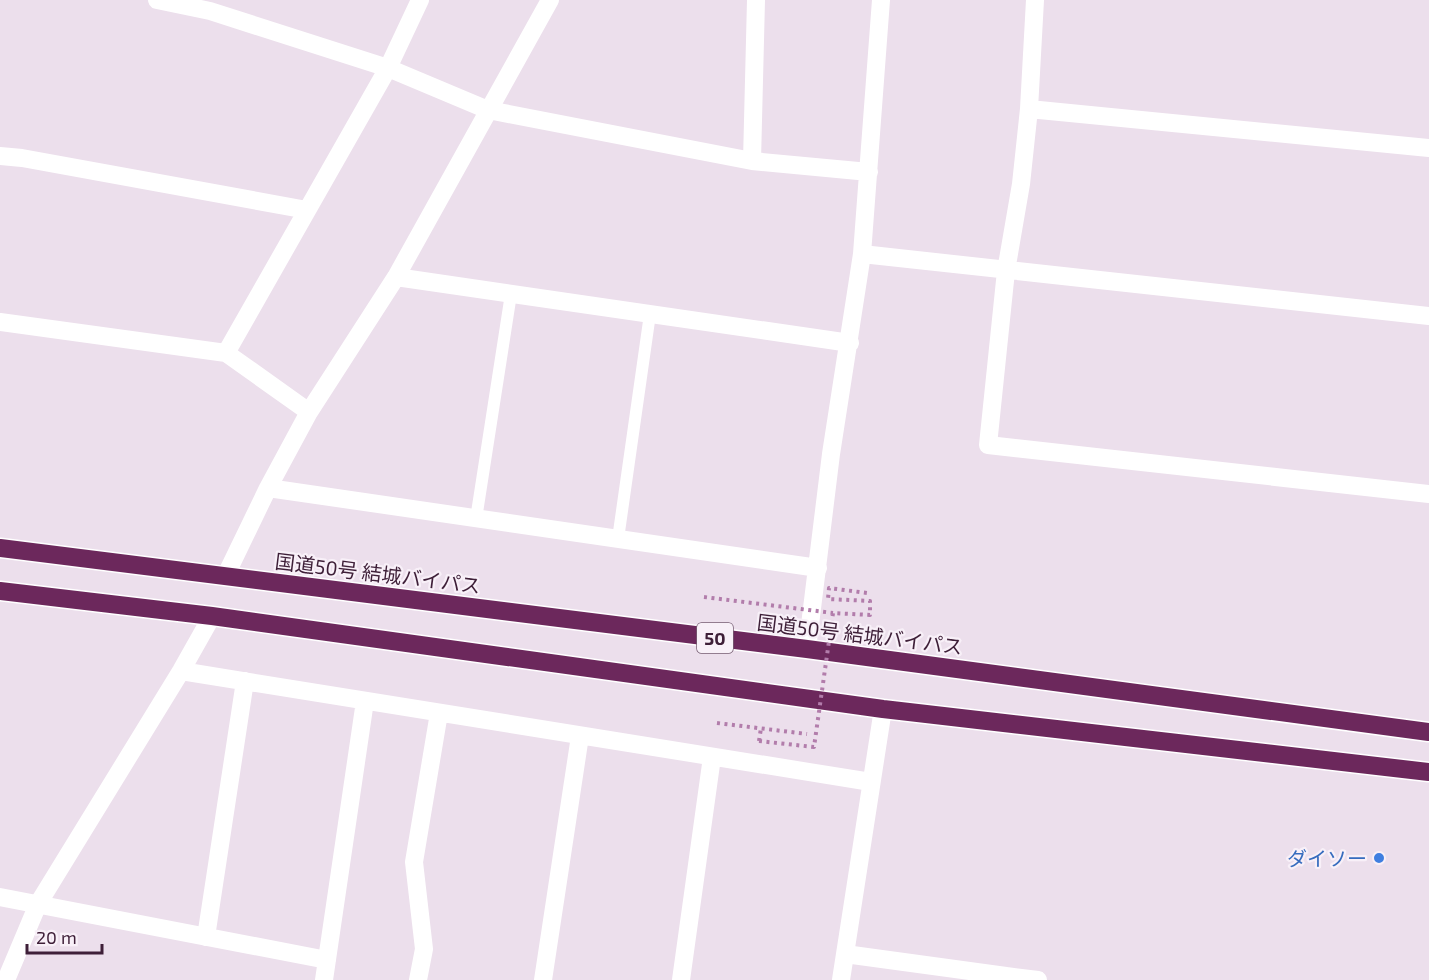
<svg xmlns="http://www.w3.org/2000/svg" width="1429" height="980" font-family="'Exo 2','Noto Sans JP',sans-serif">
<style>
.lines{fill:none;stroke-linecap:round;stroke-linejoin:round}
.highway-casing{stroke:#fff;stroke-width:21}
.path{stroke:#b27dab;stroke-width:4;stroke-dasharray:3 4.5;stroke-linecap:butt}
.lane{stroke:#fff;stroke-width:12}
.street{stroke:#fff;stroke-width:18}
.highway{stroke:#6c285c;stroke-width:18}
.path-bridge{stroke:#b27dab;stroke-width:4;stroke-dasharray:3 4.5;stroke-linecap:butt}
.shop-dot{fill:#3f7fe0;stroke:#f8f0f8;stroke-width:2}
.labels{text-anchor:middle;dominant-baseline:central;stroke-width:4.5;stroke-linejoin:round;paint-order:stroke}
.shield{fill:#f8f0f8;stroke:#765e72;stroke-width:1.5}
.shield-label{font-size:18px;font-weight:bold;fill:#3e1f38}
.street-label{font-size:20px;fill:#3e1f38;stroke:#f8f0f8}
.shop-label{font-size:20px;fill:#366cbe;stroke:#f8f0f8;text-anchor:end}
</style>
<rect width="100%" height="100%" fill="#ecdfec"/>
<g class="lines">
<defs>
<path id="highway" d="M 0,548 L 807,649 L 1429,732
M 0,591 L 212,616 L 883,709 L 1429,772"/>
</defs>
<use href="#highway" class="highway-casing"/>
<path class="path" d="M 717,723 L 807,734
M 759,741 L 761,728"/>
<path class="lane" d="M 476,519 L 511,294
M 618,539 L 650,314"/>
<path class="street" d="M 157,0 L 210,11 L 388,68 L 488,110 L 752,161 L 869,172
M 1035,0 L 1029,109 L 1021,184 L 1006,271 L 988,445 L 1429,494
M 1029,109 L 1429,148
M 0,156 L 22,158 L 307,210
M 752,161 L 756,0
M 862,254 L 1429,316
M 396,277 L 850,343
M 0,322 L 226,353 L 309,412
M 226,353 L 388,68 L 420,0
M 268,488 L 818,568
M 225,577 L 268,488 L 309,412 L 396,277 L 550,0
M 807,649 L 831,454 L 862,254 L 881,0
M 181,671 L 871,782
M 0,897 L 327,960
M 206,937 L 245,681
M 845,954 L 1006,976
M 6,980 L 38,904 L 181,671 L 212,616
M 324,980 L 365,701
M 418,980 L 424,949 L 414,862 L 439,713
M 543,980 L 580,736
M 681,980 L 712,757
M 841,980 L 883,709
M 1006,980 L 1006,976 L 1038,980"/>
<use href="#highway" class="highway"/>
<path class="path-bridge" d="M 704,597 L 833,613
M 759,741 L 814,747 L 833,613 L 870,615 L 870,601 L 828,599 L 829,588 L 867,593"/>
</g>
<circle class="shop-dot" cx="1379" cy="858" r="6"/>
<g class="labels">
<rect class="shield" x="697" y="623" width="36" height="30" rx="4.5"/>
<g class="shield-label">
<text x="715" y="638">50</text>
</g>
<g class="street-label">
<text transform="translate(378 573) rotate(7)">国道50号 結城バイパス</text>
<text transform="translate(860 634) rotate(7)">国道50号 結城バイパス</text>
</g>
<g class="shop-label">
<text x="1367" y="858">ダイソー</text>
</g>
</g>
<path d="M27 944v9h75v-9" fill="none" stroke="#3e1f38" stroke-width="3"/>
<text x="36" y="944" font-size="18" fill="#3e1f38" stroke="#f8f0f8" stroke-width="4.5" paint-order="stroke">20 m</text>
</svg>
